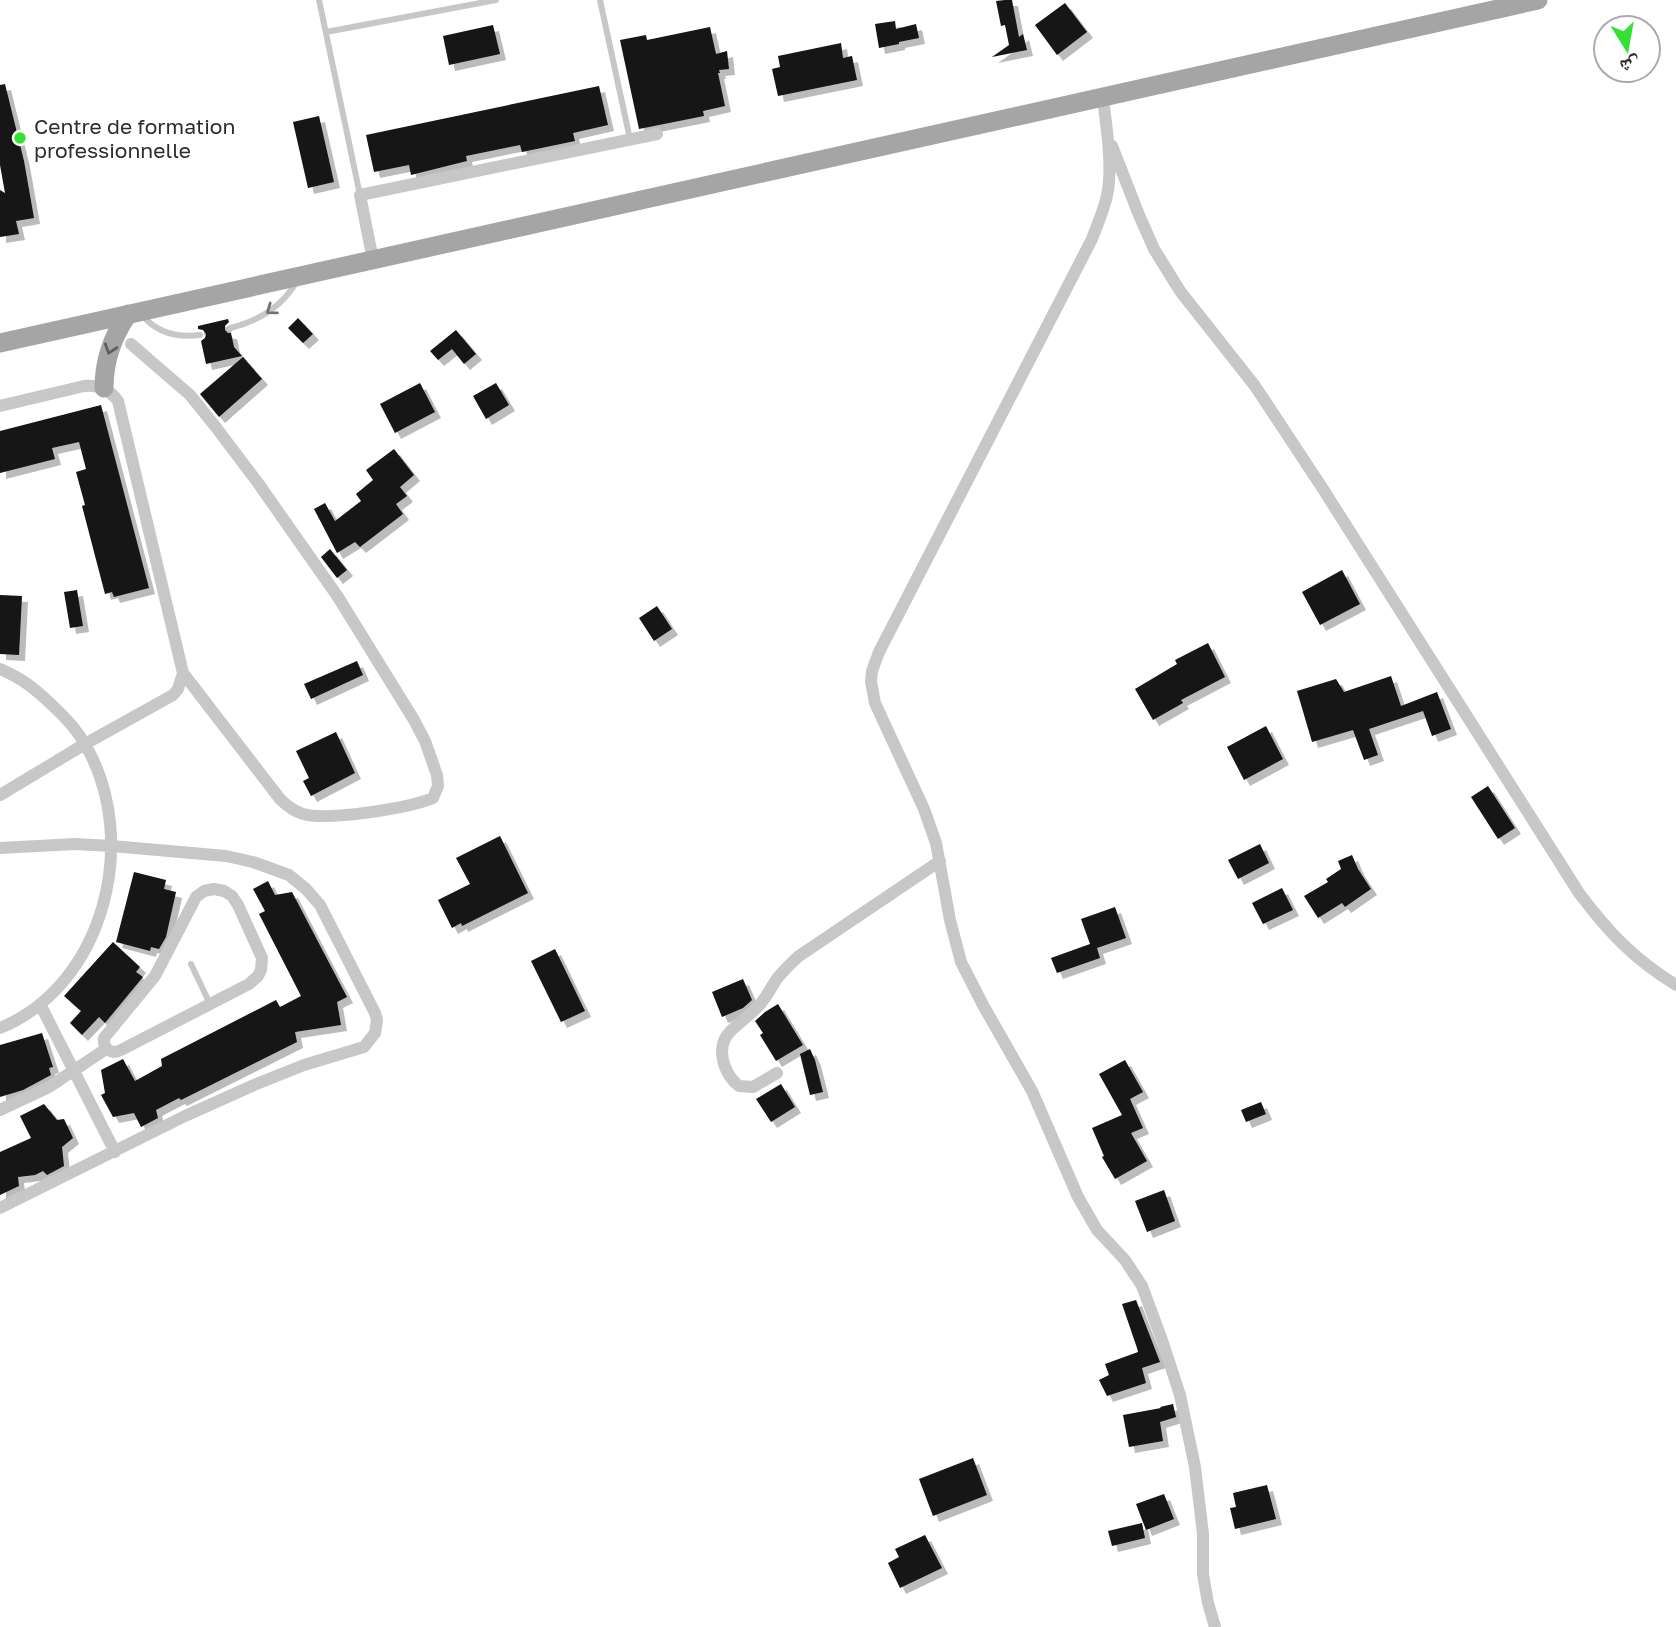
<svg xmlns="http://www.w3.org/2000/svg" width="1676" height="1627" font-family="'Golos Text','Noto Naskh Arabic',sans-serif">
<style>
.building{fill:#141414;filter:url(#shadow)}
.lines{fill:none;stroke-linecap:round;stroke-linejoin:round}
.service{stroke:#c7c7c7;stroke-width:6}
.minor{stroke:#c7c7c7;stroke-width:12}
.primary{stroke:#a5a5a5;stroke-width:19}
.oneway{stroke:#727272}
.oneway2{stroke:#5d5d5d}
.poi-dot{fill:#33e033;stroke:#fff;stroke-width:2.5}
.labels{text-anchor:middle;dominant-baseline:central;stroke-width:7;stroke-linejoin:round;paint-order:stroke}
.poi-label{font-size:21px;fill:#2d2d2d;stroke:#fff;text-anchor:start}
</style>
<defs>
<filter id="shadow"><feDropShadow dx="6" dy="6" stdDeviation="0" flood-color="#0004"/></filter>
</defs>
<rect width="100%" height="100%" fill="#fff"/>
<path class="building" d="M 1005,0 L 1012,0 L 1019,37 L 1023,34 L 1027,50 L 992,57 L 1009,45 L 1005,25 L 1001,26 L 996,1 Z
M 1065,3 L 1087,32 L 1057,55 L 1035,25 Z
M 895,21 L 896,29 L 916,24 L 919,38 L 899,42 L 899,44 L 879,48 L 875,24 Z
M 493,25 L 500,54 L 449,65 L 443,36 Z
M 710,27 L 716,54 L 727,51 L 729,69 L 719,70 L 720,73 L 718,73 L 725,106 L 703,111 L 704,116 L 639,129 L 620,40 L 646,35 L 647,40 Z
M 841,43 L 843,58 L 852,56 L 857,80 L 778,96 L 772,69 L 780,67 L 778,56 Z
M 5,84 L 24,161 L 34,218 L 16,221 L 19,234 L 0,237 L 0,190 L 5,193 L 0,165 L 0,85 Z
M 599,86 L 608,125 L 573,133 L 575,141 L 522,152 L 520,145 L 466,156 L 467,161 L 411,175 L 409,165 L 374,172 L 366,135 Z
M 319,116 L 334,182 L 308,188 L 293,122 Z
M 298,318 L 313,334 L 303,343 L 288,328 Z
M 228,319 L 229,322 L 225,326 L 225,330 L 228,333 L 231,333 L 234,347 L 242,356 L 206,364 L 201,341 L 205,338 L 206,334 L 203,330 L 198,329 L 198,326 Z
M 456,330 L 476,354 L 464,364 L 452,349 L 438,360 L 430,351 Z
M 243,357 L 262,379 L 219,417 L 200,394 Z
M 420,383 L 435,412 L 395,433 L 380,404 Z
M 496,383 L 509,405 L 486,419 L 473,396 Z
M 101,405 L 149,588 L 114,597 L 112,592 L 105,594 L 82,506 L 85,505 L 76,472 L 86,469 L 79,442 L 52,448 L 55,459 L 0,473 L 0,431 Z
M 394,449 L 414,475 L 400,487 L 407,496 L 396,504 L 403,514 L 360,547 L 355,542 L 337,553 L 314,509 L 325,503 L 335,521 L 361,501 L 356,494 L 373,480 L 366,470 Z
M 330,549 L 347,570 L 337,578 L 321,557 Z
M 1342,570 L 1360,604 L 1320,625 L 1302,592 Z
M 77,590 L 83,626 L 70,628 L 64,592 Z
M 0,595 L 22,596 L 19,655 L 0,654 Z
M 657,606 L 672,629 L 654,641 L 639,618 Z
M 1208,643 L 1225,677 L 1181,700 L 1183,703 L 1153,720 L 1135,689 L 1177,664 L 1175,660 Z
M 357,661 L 363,675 L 311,699 L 304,684 Z
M 1391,676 L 1401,706 L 1437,692 L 1451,729 L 1432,736 L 1423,711 L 1369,729 L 1378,755 L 1364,760 L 1353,730 L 1312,742 L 1297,691 L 1336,679 L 1344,692 Z
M 1266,726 L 1283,759 L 1244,780 L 1227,747 Z
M 336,732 L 355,773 L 311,796 L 303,781 L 309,778 L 296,751 Z
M 1488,786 L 1515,828 L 1498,839 L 1471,797 Z
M 500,836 L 528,893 L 462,926 L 461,923 L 452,928 L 438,900 L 470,884 L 456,858 Z
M 1260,844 L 1269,863 L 1238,879 L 1228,860 Z
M 1352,855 L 1358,869 L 1371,889 L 1345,907 L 1342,903 L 1318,918 L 1304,896 L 1328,882 L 1326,879 L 1341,869 L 1338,861 Z
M 134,872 L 166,880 L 164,889 L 176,892 L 166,937 L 159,949 L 151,947 L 150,951 L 116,942 Z
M 268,881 L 275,895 L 292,892 L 347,997 L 337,1002 L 341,1025 L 295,1032 L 297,1042 L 181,1100 L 179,1098 L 156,1110 L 158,1118 L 141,1127 L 134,1113 L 113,1117 L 101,1095 L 105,1093 L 101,1070 L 123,1059 L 135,1081 L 162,1066 L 161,1059 L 276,1000 L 280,1007 L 301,996 L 259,914 L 265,911 L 253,889 Z
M 1282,888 L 1293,910 L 1263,924 L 1252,903 Z
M 1115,907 L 1126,938 L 1097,948 L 1100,958 L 1057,973 L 1051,958 L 1090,944 L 1081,919 Z
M 113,942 L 140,967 L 136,972 L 143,977 L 105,1023 L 99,1017 L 82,1035 L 70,1023 L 81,1011 L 64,996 Z
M 555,949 L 585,1011 L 561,1022 L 531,961 Z
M 743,979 L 752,1000 L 743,1008 L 722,1017 L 712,992 Z
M 778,1004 L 803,1045 L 776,1061 L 760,1035 L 763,1033 L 755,1021 L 765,1012 Z
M 42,1033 L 53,1067 L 49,1068 L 51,1075 L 23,1090 L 0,1097 L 0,1045 Z
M 810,1049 L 815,1060 L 823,1092 L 810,1095 L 800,1054 Z
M 1125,1060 L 1143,1092 L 1130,1099 L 1143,1128 L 1131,1133 L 1147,1161 L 1115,1179 L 1102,1157 L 1104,1156 L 1092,1128 L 1122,1115 L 1099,1074 Z
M 781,1084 L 795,1107 L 771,1122 L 756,1099 Z
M 1261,1102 L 1266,1114 L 1246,1122 L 1241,1110 Z
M 44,1104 L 57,1120 L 64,1119 L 73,1138 L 62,1147 L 64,1166 L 47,1175 L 43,1171 L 35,1175 L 18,1177 L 19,1186 L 0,1195 L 0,1152 L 31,1138 L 20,1116 Z
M 1164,1190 L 1175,1221 L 1147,1232 L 1135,1201 Z
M 1136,1300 L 1160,1362 L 1142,1368 L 1146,1383 L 1107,1396 L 1099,1380 L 1109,1375 L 1105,1364 L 1138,1352 L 1137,1348 L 1122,1304 Z
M 1173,1404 L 1176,1417 L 1160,1422 L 1163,1441 L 1129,1447 L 1123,1415 L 1161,1408 L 1160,1407 Z
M 973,1458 L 987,1495 L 933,1516 L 919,1479 Z
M 1267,1485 L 1276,1519 L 1235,1529 L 1230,1508 L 1236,1507 L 1233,1493 Z
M 1164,1494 L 1174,1519 L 1146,1530 L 1136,1504 Z
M 1142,1523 L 1145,1538 L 1112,1546 L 1108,1531 Z
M 925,1535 L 942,1568 L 900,1588 L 888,1563 L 899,1557 L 895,1549 Z"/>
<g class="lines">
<path class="service" d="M 319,0 L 360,195
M 600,0 L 630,139
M 326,32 L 496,0
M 142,315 C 157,333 177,338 200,335
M 230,328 C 259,321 282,307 297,281
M 191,964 L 210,1004"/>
<path class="minor" d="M 1103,98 C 1106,125 1111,153 1109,181 C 1108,201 1099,220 1092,239 L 879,652 L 872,671 L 871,682 L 875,703 L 924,809 L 936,843 L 950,920 L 961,962 L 983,1005 L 1032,1091 L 1078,1197 L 1097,1230 L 1125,1260 L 1142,1286 L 1162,1340 L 1180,1395 L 1195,1467 L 1203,1534 L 1203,1574 L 1208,1603 L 1215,1627
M 1112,146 L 1139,215 L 1154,249 L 1180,291 L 1255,386 L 1323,489 L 1579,893 C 1609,933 1634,959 1676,985
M 373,260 L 360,195 L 657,134
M 131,344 L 190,395 L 215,426 L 258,483 L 338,597 L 414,720 L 425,741 L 437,775 L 438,786 L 433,798 C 409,808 328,821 303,814 C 293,811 286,805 280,799 L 183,673
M 0,406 L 84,386 C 99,385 109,389 118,401 L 183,673 L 178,689 L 173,695 L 85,744 L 0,795
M 0,669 C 23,679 34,688 52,705 C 64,716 78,731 86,746 C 140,840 105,985 0,1028
M 0,848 L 75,844 L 112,846 L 226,856 L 253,862 L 289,875 L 306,889 L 320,905 L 375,1013 L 377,1020 L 375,1033 L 364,1047 L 304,1065 L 254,1085 L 185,1116 L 0,1208
M 214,889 L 224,891 L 232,896 L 238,905 L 262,958 L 261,970 L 258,976 L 249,984 L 121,1050 C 111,1055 103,1049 104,1038 L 155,976 L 196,897 L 204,891 Z
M 40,1004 L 115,1152
M 777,1073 L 753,1087 L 739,1086 C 731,1080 727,1073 724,1064 C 714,1030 744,1025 761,1003 C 767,996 771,988 776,980 C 783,971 790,964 799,956 L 940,861
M 0,1110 L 49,1087 L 106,1049"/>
<path class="primary" d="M 0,343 L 1538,0
M 104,388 C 104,360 112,337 128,314"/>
</g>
<defs><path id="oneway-chevron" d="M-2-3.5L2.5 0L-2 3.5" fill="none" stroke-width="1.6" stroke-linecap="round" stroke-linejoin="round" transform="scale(1.75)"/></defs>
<use class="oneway" href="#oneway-chevron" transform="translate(271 310) rotate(144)"/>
<use class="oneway2" href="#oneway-chevron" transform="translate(110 349) rotate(108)"/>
<circle class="poi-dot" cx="20" cy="138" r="7"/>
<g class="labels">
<g class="poi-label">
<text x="34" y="126">Centre de formation<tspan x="34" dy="24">professionnelle</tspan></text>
</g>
</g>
<g transform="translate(1627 49) rotate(169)"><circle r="33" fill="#ffffff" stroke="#ababab" stroke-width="2"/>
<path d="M0-5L12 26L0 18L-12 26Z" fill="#33e033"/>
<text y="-10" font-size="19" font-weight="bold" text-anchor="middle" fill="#2d2d2d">ش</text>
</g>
</svg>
